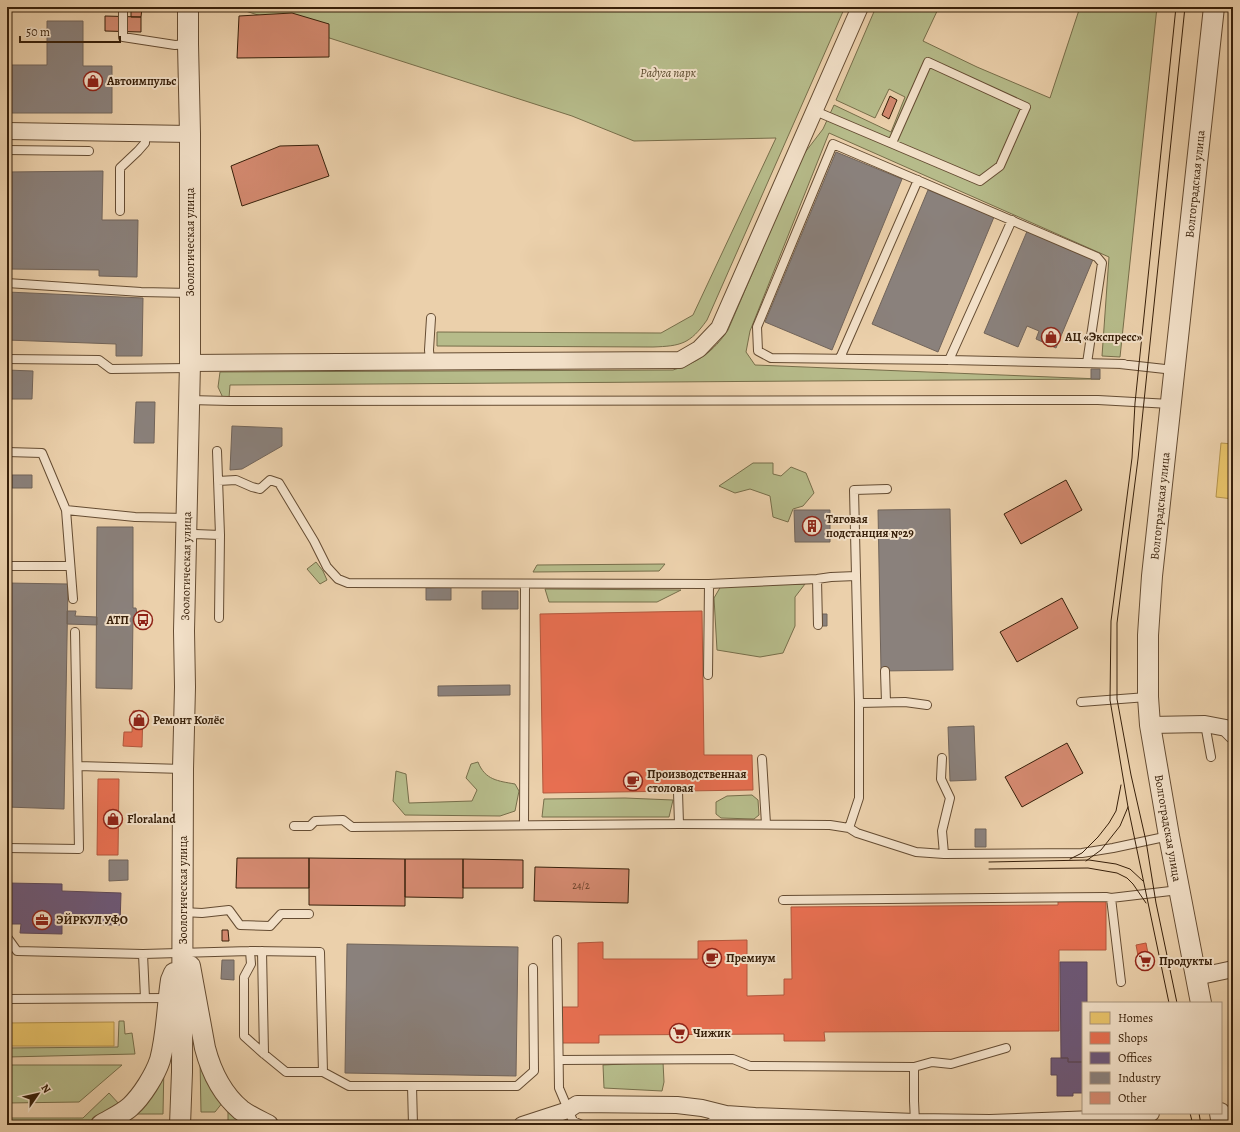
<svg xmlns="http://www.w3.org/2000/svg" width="1240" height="1132" font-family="Alegreya,serif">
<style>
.green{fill:#b6bb8a;stroke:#776e4a}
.homes{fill:#e9c46a;stroke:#b4934d}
.shops{fill:#e76f51;stroke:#b2573c}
.offices{fill:#6d597a;stroke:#5d4858}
.industry{fill:#8a817c;stroke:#71645a}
.building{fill:#d3896f;stroke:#38200a}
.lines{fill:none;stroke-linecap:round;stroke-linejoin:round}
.service-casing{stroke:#654c32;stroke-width:10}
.minor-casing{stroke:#654c32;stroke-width:18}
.tertiary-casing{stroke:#654c32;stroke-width:22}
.service{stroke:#f2e0c8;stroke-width:8}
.minor{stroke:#f2e0c8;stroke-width:16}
.tertiary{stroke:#f2e0c8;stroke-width:20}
.tram{stroke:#38200a;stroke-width:1}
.labels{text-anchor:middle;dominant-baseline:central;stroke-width:4;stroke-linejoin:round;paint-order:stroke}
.number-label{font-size:10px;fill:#5f3a23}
.park-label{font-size:12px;font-style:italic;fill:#58472a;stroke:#f2e0c8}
.poi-label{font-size:12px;font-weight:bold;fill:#38200a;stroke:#f2e0c8;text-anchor:start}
.street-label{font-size:12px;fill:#38200a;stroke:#f2e0c8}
</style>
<rect width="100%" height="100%" fill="#ebd0ab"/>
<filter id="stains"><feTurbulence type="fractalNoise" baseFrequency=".005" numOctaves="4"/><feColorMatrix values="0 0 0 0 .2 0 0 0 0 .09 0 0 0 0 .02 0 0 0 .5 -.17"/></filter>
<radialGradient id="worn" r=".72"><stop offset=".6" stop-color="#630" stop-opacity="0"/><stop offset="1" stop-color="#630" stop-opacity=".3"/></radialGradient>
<path class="green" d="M 233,7 L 845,7 L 707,320 C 690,344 681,346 653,347 L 437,346 L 437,332 L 661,333 L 693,315 L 776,138 L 634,141 L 572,116 Z
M 876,7 L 939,7 L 923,41 L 977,67 L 1050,98 L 1080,7 L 1157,7 L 1120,357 L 1102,356 L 1109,257 L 829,133 L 750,331 L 746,352 L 755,365 L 1100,379 L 230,385 L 229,398 L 223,398 L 218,387 L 220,372 L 673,370 C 699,362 713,352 728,330 L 803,155 L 823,129 L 834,105 L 891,132 L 905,97 L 889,89 L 875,118 L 836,100 Z
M 753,463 L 773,463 L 773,474 L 781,476 L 791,467 L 806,473 L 814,493 L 803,506 L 793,509 L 788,522 L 773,517 L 770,496 L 750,489 L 735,493 L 719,486 Z
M 316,562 L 323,571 L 327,580 L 320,584 L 307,569 Z
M 665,564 L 659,571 L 533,572 L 537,565 Z
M 805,584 L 795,597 L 795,626 L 783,653 L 760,657 L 717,650 L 714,598 L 721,586 Z
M 545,589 L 681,590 L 657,602 L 549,602 Z
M 478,762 C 485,780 498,781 515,784 L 519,791 L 515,811 L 500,816 L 405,815 L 393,801 L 396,771 L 406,774 L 409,803 L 472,801 L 477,790 L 466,778 L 471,764 Z
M 752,795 L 758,800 L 759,815 L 754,819 L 721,818 L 716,814 L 716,802 L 727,796 Z
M 625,798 L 673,800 L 669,817 L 542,817 L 544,799 Z
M 119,1021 L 124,1021 L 125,1034 L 132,1033 L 135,1054 L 7,1057 L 7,1048 L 118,1047 Z
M 200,1060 L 223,1102 L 215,1112 L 201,1112 Z
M 663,1062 L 664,1082 L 662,1091 L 604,1088 L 603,1065 Z
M 164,1063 L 163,1114 L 134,1114 Z
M 7,1065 L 122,1065 L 79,1102 L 7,1103 Z
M 109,1093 L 120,1105 L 91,1122 L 65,1125 L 7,1124 L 7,1118 L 83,1118 Z
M 232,1106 L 258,1125 L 228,1125 L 228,1112 Z"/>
<path class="homes" d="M 1221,443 L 1233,444 L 1233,499 L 1216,497 Z
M 114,1022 L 114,1046 L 7,1046 L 7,1023 Z"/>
<path class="shops" d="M 702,611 L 704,755 L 752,755 L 753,790 L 543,793 L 540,614 Z
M 133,711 L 143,711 L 142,747 L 123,746 L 124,732 L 132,732 Z
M 98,779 L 119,779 L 118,855 L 97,855 Z
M 1058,900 L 1106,900 L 1106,950 L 1059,950 L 1059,1031 L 824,1032 L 825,1041 L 784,1041 L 784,1034 L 599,1035 L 599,1043 L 562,1043 L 562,1007 L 578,1007 L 578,943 L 603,942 L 603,959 L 698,959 L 698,941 L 747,940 L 747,996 L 784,995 L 784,979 L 792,979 L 791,907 L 1058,905 Z
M 1146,943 L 1150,964 L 1140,966 L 1136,945 Z"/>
<path class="offices" d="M 7,883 L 62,884 L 62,891 L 121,893 L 120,925 L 62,924 L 62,934 L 20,933 L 21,924 L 7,924 Z
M 1060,962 L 1087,962 L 1087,1003 L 1083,1003 L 1083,1062 L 1068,1062 L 1068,1058 L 1061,1058 Z
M 1051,1058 L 1068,1058 L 1068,1062 L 1083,1062 L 1083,1093 L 1073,1093 L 1073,1096 L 1057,1096 L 1057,1075 L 1051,1075 Z"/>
<path class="industry" d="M 47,21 L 83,21 L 83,66 L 112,66 L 112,113 L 7,113 L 7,65 L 47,65 Z
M 836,152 L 902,179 L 832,350 L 765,322 Z
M 103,171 L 102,220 L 138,220 L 137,277 L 99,276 L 99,270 L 7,269 L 7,172 Z
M 928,190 L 994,217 L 938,352 L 872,324 Z
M 1028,229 L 1094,257 L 1056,348 L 1036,339 L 1039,331 L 1027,326 L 1018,347 L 984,333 Z
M 7,292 L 143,298 L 142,356 L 116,356 L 116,344 L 7,340 Z
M 1091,369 L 1100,369 L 1100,379 L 1091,379 Z
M 7,370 L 33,371 L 32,399 L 7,399 Z
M 136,402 L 155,402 L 154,443 L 134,443 Z
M 232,426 L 282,428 L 282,446 L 242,469 L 230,470 Z
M 12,475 L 32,475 L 32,488 L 12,488 Z
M 950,509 L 953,670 L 881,671 L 878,510 Z
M 794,510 L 830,510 L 830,542 L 795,542 Z
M 97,527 L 133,527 L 133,608 L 136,608 L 137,615 L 136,617 L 133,617 L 132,689 L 96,688 Z
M 7,583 L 68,584 L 64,809 L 7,807 Z
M 451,587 L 451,600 L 426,600 L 426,588 Z
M 482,591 L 518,591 L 518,609 L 482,609 Z
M 67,611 L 76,611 L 75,616 L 97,617 L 97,625 L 67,624 Z
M 822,614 L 827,614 L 827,626 L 822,626 Z
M 510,685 L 510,695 L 438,696 L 438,686 Z
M 974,726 L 976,780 L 950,781 L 948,727 Z
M 975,829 L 986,829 L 986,847 L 975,847 Z
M 109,860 L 128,860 L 128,880 L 109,881 Z
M 347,944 L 518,947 L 516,1076 L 345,1073 Z
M 222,960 L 234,960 L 234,980 L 221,979 Z"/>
<path class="building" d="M 131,8 L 142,8 L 141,17 L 131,17 Z
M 292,13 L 329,24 L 329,57 L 237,58 L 239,16 Z
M 105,16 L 141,17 L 141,32 L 105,31 Z
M 890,96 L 897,100 L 889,119 L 882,115 Z
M 318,145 L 329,176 L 242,206 L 231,166 L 280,146 Z
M 1066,480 L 1082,510 L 1021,544 L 1004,514 Z
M 1062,598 L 1078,628 L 1017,662 L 1000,632 Z
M 1067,743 L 1083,773 L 1022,807 L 1005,777 Z
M 237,858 L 309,858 L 309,888 L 236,888 Z
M 309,858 L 405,859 L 405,906 L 309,905 Z
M 405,859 L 463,859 L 463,898 L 405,897 Z
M 463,859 L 523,860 L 523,888 L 463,888 Z
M 535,867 L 629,869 L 628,903 L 534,901 Z
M 222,930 L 228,930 L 229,941 L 222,941 Z"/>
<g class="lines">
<defs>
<path id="service" d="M 123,7 L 123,37 L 175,45 L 188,44
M 815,111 L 980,181 L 1000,166 L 1026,107 L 928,62 L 892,143
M 7,150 L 89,151
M 120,211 L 120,168 L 138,151 L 145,143 L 145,132
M 7,283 L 141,292 L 190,293
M 840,358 L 918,180
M 7,359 L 99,360 L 111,369 L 189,368
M 949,360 L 1012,220
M 430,361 L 429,350 L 431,318
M 1087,363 L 1102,263 L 1097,257 L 833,144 L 757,327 L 758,351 L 771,358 L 949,360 L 1124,364
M 1120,364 L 1174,370
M 189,400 L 230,401 L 1098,400 L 1170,404
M 217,451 L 220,535 L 219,618
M 7,452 L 42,453 L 66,510 L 73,599
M 218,481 L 236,480 L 252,487 L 260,489 L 270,480 L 279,483 L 314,541 L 327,567 L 338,579 L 348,583 L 709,584 L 817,579 L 831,577 L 856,576
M 66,510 L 135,517 L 187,518
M 186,535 L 195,534 L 220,535
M 7,566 L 70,566
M 817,579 L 818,625
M 885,671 L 886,702
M 708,675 L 709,584
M 1081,702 L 1147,697
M 859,703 L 905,702 L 927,705
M 1205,724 L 1211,757
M 942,758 L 941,779 L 950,798 L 942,831 L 944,854
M 762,759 L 766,824
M 78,766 L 183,769
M 678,792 L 679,824
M 524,825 L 525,584
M 294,826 L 310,826 L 315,821 L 343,820 L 352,827 L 679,824 L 830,825 L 849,828 L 857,833 L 916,852 L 944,854 L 1082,853 L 1113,848 L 1169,836
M 849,828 L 859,798 L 859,703 L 854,490 L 887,489
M 7,848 L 79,849 L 75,632
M 1111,898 L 1121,982
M 783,900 L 1106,897 L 1111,898 L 1179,890
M 183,912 L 202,913 L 229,910 L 240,925 L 270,926 L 281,914 L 309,914
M 7,937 L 17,951 L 143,954 L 250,951 L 320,952 L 323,1072
M 557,940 L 559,1088 L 573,1121 L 582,1125 L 708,1124 L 725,1114
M 250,951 L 251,964 L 244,977 L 244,1036 L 264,1054 L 286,1072 L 323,1072 L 349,1086 L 517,1086 L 534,1071 L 533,968
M 262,951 L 264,1054
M 143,954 L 145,998
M 7,999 L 169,998
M 559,1060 L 733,1059 L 750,1066 L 914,1067 L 932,1062 L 951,1064 L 1006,1048
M 914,1067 L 914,1101 L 915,1122
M 412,1086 L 413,1125"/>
<path id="minor" d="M 7,131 L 190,134
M 190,363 L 680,360 L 699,349 L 719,328 L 860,7
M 1150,725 L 1205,724 L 1226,728 L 1233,735
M 1196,977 L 1233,969
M 522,1125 L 568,1110 L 577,1104 L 677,1105 L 702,1108 L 726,1114 L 755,1116 L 915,1122 L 990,1123 L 1094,1119 L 1151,1113"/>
<path id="tertiary" d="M 190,966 L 205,1048 C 211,1071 222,1094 241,1110 C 249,1116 258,1120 268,1125
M 1201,1003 L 1169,836 L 1150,725 L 1148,697 L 1148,635 L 1152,576 L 1214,7
M 1220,1113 L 1222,1125
M 101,1125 C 111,1119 122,1114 130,1107 C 142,1096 155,1075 160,1060 C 167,1034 167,1006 171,980 L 174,973
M 180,1125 L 182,1072 L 183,769 L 185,687 L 184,631 L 190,363 L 190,134 L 188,44 L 188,7"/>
</defs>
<use href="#service" class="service-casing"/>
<use href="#minor" class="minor-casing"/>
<use href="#tertiary" class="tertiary-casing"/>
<use href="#service" class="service"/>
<use href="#minor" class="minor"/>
<use href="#tertiary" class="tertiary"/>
<path class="tram" d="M 1070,859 L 1082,853 L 1098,837 L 1109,823 L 1116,811 L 1121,785
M 1086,861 L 1101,850 L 1120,826 L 1128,807
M 989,862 L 1089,860 L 1116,864 L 1130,869 L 1143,881
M 989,869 L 1088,868 L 1117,873 L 1127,878 L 1133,884 L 1146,903
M 1169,1003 L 1128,807 L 1110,700 L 1111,621 L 1132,458 L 1135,403 L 1176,7
M 1177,1003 L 1156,903 L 1146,841 L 1131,775 L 1117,699 L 1117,623 L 1138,459 L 1185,7
M 1190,1113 L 1193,1125
M 1199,1113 L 1201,1125"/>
</g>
<defs>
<symbol id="shop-ring" viewBox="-11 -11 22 22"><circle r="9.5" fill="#f2e0c8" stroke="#8f2418" stroke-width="1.5"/><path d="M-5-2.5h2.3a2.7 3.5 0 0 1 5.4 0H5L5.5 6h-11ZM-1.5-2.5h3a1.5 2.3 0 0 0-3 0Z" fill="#8f2418"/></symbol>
<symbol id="building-ring" viewBox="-11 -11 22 22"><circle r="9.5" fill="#f2e0c8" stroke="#8f2418" stroke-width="1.5"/><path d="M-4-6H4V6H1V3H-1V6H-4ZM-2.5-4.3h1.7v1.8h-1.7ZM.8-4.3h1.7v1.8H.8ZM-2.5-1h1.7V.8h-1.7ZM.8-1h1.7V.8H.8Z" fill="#8f2418"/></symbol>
<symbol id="bus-ring" viewBox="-11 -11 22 22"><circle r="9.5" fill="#f2e0c8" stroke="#8f2418" stroke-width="1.5"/><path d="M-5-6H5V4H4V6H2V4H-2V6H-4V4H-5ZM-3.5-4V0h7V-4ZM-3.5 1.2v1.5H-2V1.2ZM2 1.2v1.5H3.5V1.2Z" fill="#8f2418"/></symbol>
<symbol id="cafe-ring" viewBox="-11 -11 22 22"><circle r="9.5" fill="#f2e0c8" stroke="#8f2418" stroke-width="1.5"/><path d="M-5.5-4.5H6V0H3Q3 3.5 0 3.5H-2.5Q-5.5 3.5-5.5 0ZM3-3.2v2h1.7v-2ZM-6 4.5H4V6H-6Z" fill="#8f2418"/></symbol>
<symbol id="office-ring" viewBox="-11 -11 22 22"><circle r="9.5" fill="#f2e0c8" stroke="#8f2418" stroke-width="1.5"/><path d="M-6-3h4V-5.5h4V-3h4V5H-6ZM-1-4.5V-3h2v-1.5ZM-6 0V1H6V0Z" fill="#8f2418"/></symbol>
<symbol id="supermarket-ring" viewBox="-11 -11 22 22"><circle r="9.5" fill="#f2e0c8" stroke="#8f2418" stroke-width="1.5"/><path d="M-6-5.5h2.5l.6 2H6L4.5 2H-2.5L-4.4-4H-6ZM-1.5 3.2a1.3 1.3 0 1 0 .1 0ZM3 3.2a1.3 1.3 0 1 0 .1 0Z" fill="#8f2418"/></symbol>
</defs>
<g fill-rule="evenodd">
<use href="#shop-ring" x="82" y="70" width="22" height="22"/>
<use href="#shop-ring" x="1040" y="326" width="22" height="22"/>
<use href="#building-ring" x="801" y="515" width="22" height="22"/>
<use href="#bus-ring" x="132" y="609" width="22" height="22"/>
<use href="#shop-ring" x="128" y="709" width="22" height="22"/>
<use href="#cafe-ring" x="622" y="770" width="22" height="22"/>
<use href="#shop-ring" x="102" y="808" width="22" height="22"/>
<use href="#office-ring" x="31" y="909" width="22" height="22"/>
<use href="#cafe-ring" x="701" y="947" width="22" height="22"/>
<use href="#supermarket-ring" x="1134" y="950" width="22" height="22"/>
<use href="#supermarket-ring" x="668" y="1022" width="22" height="22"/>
</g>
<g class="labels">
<g class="number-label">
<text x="581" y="885">24/2</text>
</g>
<g class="park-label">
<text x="668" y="73">Радуга парк</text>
</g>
<g class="poi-label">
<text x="107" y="81">Автоимпульс</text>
<text x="1065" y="337">АЦ «Экспресс»</text>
<text x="826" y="519">Тяговая<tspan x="826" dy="14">подстанция №29</tspan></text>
<text x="129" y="620" text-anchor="end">АТП</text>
<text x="153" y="720">Ремонт Колёс</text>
<text x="647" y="774">Производственная<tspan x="647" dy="14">столовая</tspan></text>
<text x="127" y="819">Floraland</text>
<text x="56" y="920">ЭЙРКУЛ УФО</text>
<text x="726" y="958">Премиум</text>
<text x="1159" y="961">Продукты</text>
<text x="693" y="1033">Чижик</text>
</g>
<g class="street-label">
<text transform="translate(1195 184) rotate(-84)">Волгоградская улица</text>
<text transform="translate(190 242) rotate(-90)">Зоологическая улица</text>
<text transform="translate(1160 506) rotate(-84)">Волгоградская улица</text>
<text transform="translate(186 566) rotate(-89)">Зоологическая улица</text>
<text transform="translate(1168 828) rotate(80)">Волгоградская улица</text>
<text transform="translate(183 890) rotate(-90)">Зоологическая улица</text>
</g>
</g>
<rect width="1240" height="1132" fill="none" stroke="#ebd0ab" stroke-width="24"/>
<rect x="8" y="8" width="1224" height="1116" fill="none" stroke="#38200a" stroke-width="2"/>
<rect x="12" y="12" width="1216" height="1108" fill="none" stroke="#38200a"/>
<rect x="1082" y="1002" width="140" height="112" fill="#f2e0c8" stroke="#a8937c"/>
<rect x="1090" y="1012" width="20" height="12" fill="#e9c46a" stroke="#a8937c"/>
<text x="1118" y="1022" font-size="12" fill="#38200a">Homes</text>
<rect x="1090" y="1032" width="20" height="12" fill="#e76f51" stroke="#a8937c"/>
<text x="1118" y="1042" font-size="12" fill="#38200a">Shops</text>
<rect x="1090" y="1052" width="20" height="12" fill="#6d597a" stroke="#a8937c"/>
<text x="1118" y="1062" font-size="12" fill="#38200a">Offices</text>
<rect x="1090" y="1072" width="20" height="12" fill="#8a817c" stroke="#a8937c"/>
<text x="1118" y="1082" font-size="12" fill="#38200a">Industry</text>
<rect x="1090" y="1092" width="20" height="12" fill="#d3896f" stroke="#a8937c"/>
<text x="1118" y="1102" font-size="12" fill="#38200a">Other</text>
<g transform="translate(38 1094) rotate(56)" stroke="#f2e0c8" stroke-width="3" paint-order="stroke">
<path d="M0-3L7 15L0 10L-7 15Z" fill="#38200a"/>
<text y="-6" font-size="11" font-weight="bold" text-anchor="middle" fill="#38200a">N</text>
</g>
<path d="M20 36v6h100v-6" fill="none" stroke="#38200a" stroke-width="2"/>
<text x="26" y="36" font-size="12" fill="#38200a" stroke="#f2e0c8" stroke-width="3" paint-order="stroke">50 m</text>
<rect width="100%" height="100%" filter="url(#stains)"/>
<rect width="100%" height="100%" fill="url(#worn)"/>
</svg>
